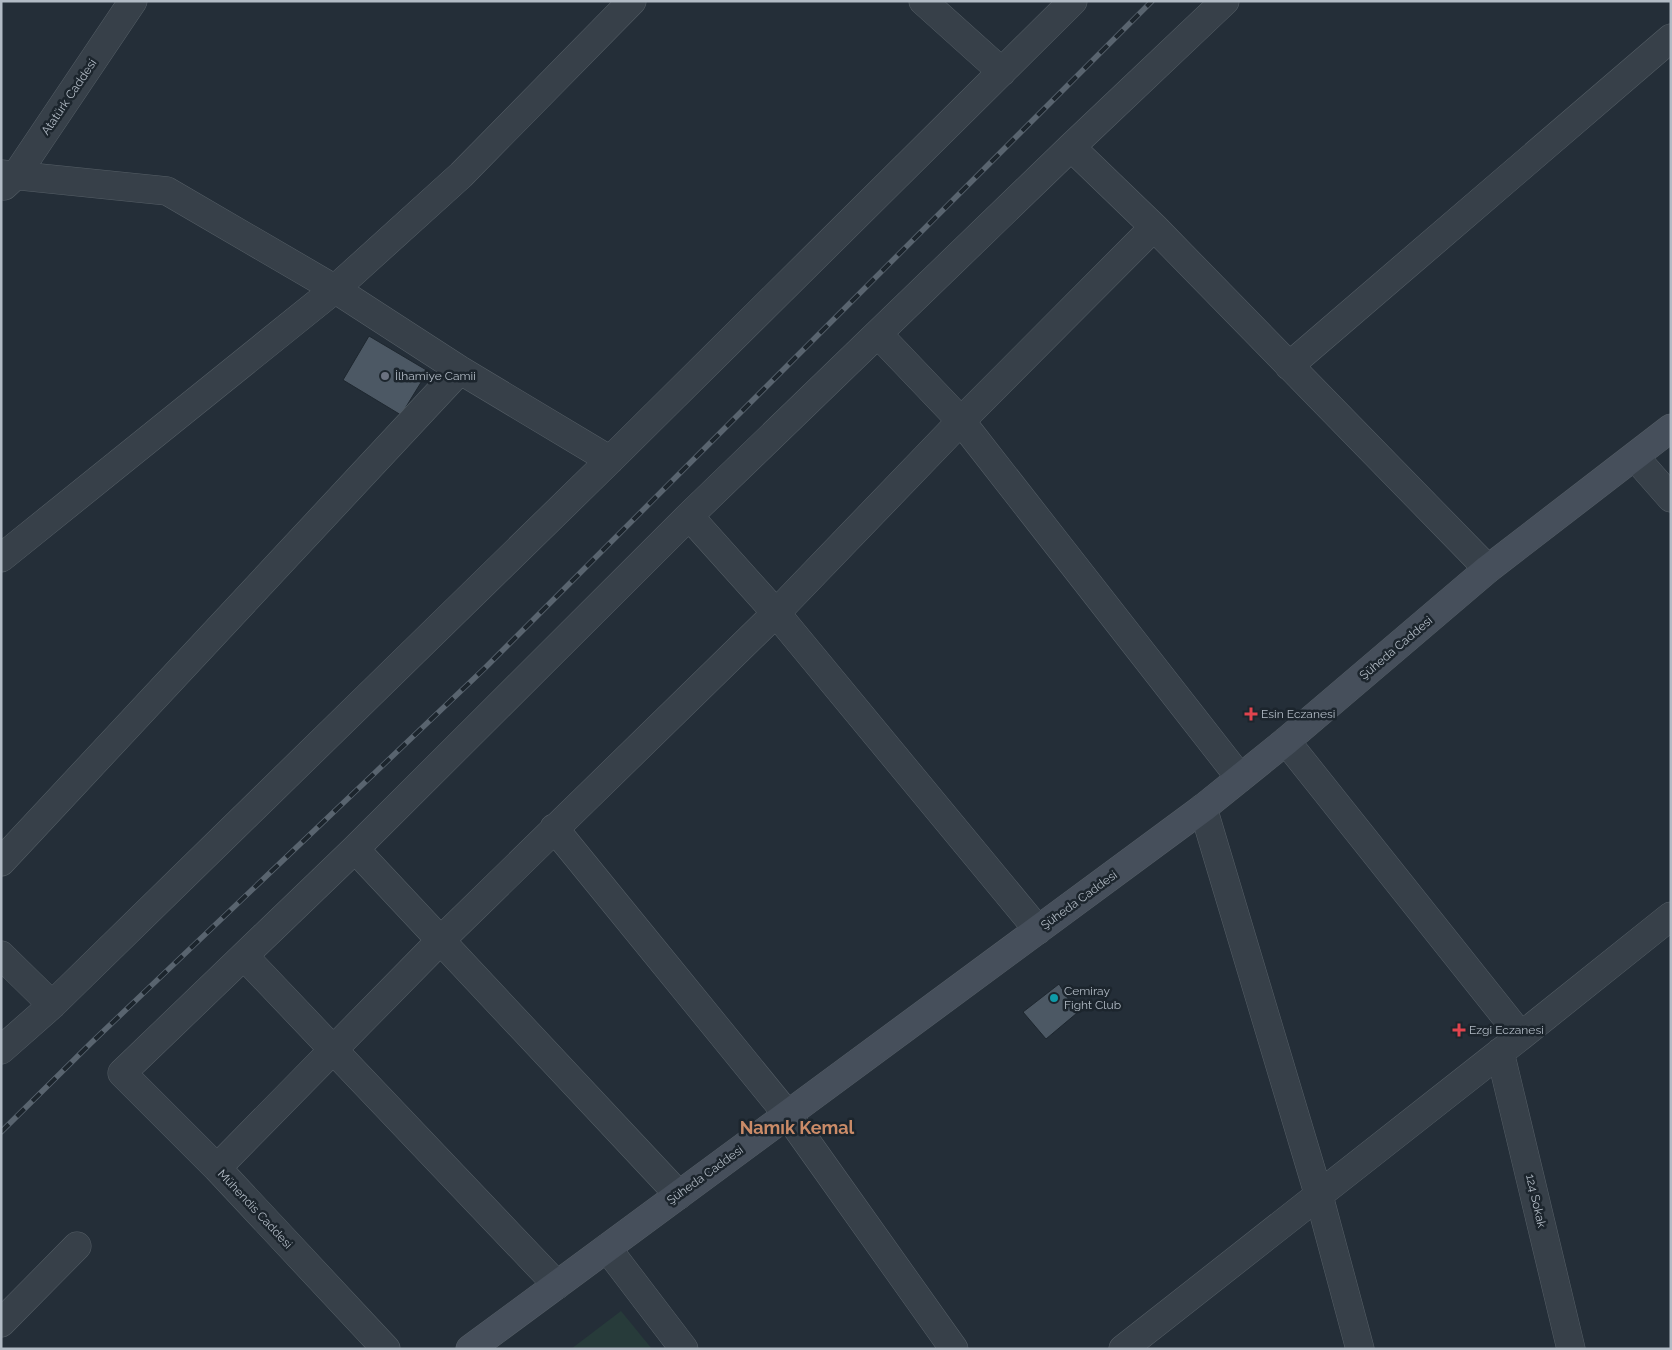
<svg xmlns="http://www.w3.org/2000/svg" width="1672" height="1350" font-family="Raleway,sans-serif">
<style>
.green{fill:#273b3a}
.building{fill:#4c5864;stroke:#1e272f}
.lines{fill:none;stroke-linecap:round;stroke-linejoin:round}
.minor-casing{stroke:#555e66;stroke-width:29}
.secondary-casing{stroke:#555e66;stroke-width:29}
.minor{stroke:#374049;stroke-width:28}
.secondary{stroke:#464f5b;stroke-width:28}
.rail-casing{stroke:#59646f;stroke-width:5.5}
.rail{stroke:#1c252d;stroke-width:4;stroke-dasharray:11;stroke-linecap:butt}
.worship-dot{fill:#6b7280;stroke:#1c252d;stroke-width:2}
.health-dot{fill:#e0444e;stroke:#1c252d;stroke-width:2}
.culture-dot{fill:#0f9aa8;stroke:#1c252d;stroke-width:2}
.labels{text-anchor:middle;dominant-baseline:central;stroke-width:5;stroke-linejoin:round;paint-order:stroke}
.street-label{font-size:12px;fill:#b2bbc5;stroke:#1c252d}
.poi-label{font-size:12px;fill:#b2bbc5;stroke:#1c252d;text-anchor:start}
.district-label{font-size:18px;font-weight:bold;fill:#ca8b68;stroke:#1c252d}
</style>
<rect width="100%" height="100%" fill="#242e38"/>
<path class="green" d="M 621,1311 L 652,1349 L 571,1349 Z"/>
<path class="building" d="M 369,336 L 428,371 L 401,415 L 343,380 Z
M 1059,984 L 1077,1013 L 1046,1039 L 1023,1012 Z"/>
<g class="lines">
<defs>
<path id="minor" d="M 923,1 L 1002,72
M 1071,147 L 1154,227 L 1488,569
M 1,174 L 167,191 L 335,289 L 460,370 L 610,460
M 4,186 L 16,175 L 133,1
M 878,334 L 961,421 L 1240,778
M 1289,366 L 1671,38
M 1635,457 L 1671,498
M 689,516 L 776,613 L 1038,930
M 1,558 L 335,289 L 461,175 L 632,1
M 1286,741 L 1521,1036
M 1203,808 L 1319,1196 L 1360,1349
M 554,828 L 787,1114 L 954,1349
M 355,849 L 679,1195
M 1,862 L 460,370
M 1,955 L 52,1005
M 244,956 L 557,1285
M 1,1050 L 52,1005 L 610,460 L 1073,1
M 1500,1052 L 1571,1349
M 217,1168 L 441,940 L 776,613 L 961,421 L 1154,227
M 607,1248 L 684,1349
M 1,1323 L 77,1246
M 386,1349 L 217,1168 L 122,1073 L 355,849 L 689,516 L 1071,147 L 1225,1
M 1123,1349 L 1521,1036 L 1671,916"/>
<path id="secondary" d="M 470,1349 L 1203,808 L 1286,741 L 1488,569 L 1671,428"/>
</defs>
<use href="#minor" class="minor-casing"/>
<use href="#secondary" class="secondary-casing"/>
<use href="#minor" class="minor"/>
<use href="#secondary" class="secondary"/>
<defs>
<path id="rail" d="M 1,1132 L 91,1043 L 485,668 L 1152,1"/>
</defs>
<use href="#rail" class="rail-casing"/>
<use href="#rail" class="rail"/>
</g>
<circle class="worship-dot" cx="385" cy="376" r="5"/>
<g class="health-dot">
<path d="M1248.5 706.5h5v5h5v5h-5v5h-5v-5h-5v-5h5z"/>
<path d="M1456.5 1022.5h5v5h5v5h-5v5h-5v-5h-5v-5h5z"/>
</g>
<circle class="culture-dot" cx="1054" cy="998" r="5"/>
<g class="labels">
<g class="street-label">
<text transform="translate(69 97) rotate(-56)">Atatürk Caddesi</text>
<text transform="translate(1396 648) rotate(-40)">Şüheda Caddesi</text>
<text transform="translate(1079 900) rotate(-36)">Şüheda Caddesi</text>
<text transform="translate(705 1175) rotate(-36)">Şüheda Caddesi</text>
<text transform="translate(1536 1201) rotate(77)">124 Sokak</text>
<text transform="translate(255 1209) rotate(47)">Mühendis Caddesi</text>
</g>
<g class="poi-label">
<text x="395" y="376">İlhamiye Camii</text>
<text x="1261" y="714">Esin Eczanesi</text>
<text x="1064" y="991">Cemiray<tspan x="1064" dy="14">Fight Club</tspan></text>
<text x="1469" y="1030">Ezgi Eczanesi</text>
</g>
<g class="district-label">
<text x="797" y="1127">Namık Kemal</text>
</g>
</g>
<rect width="1672" height="1350" fill="none" stroke="#b2bbc5" stroke-width="5"/>
</svg>
